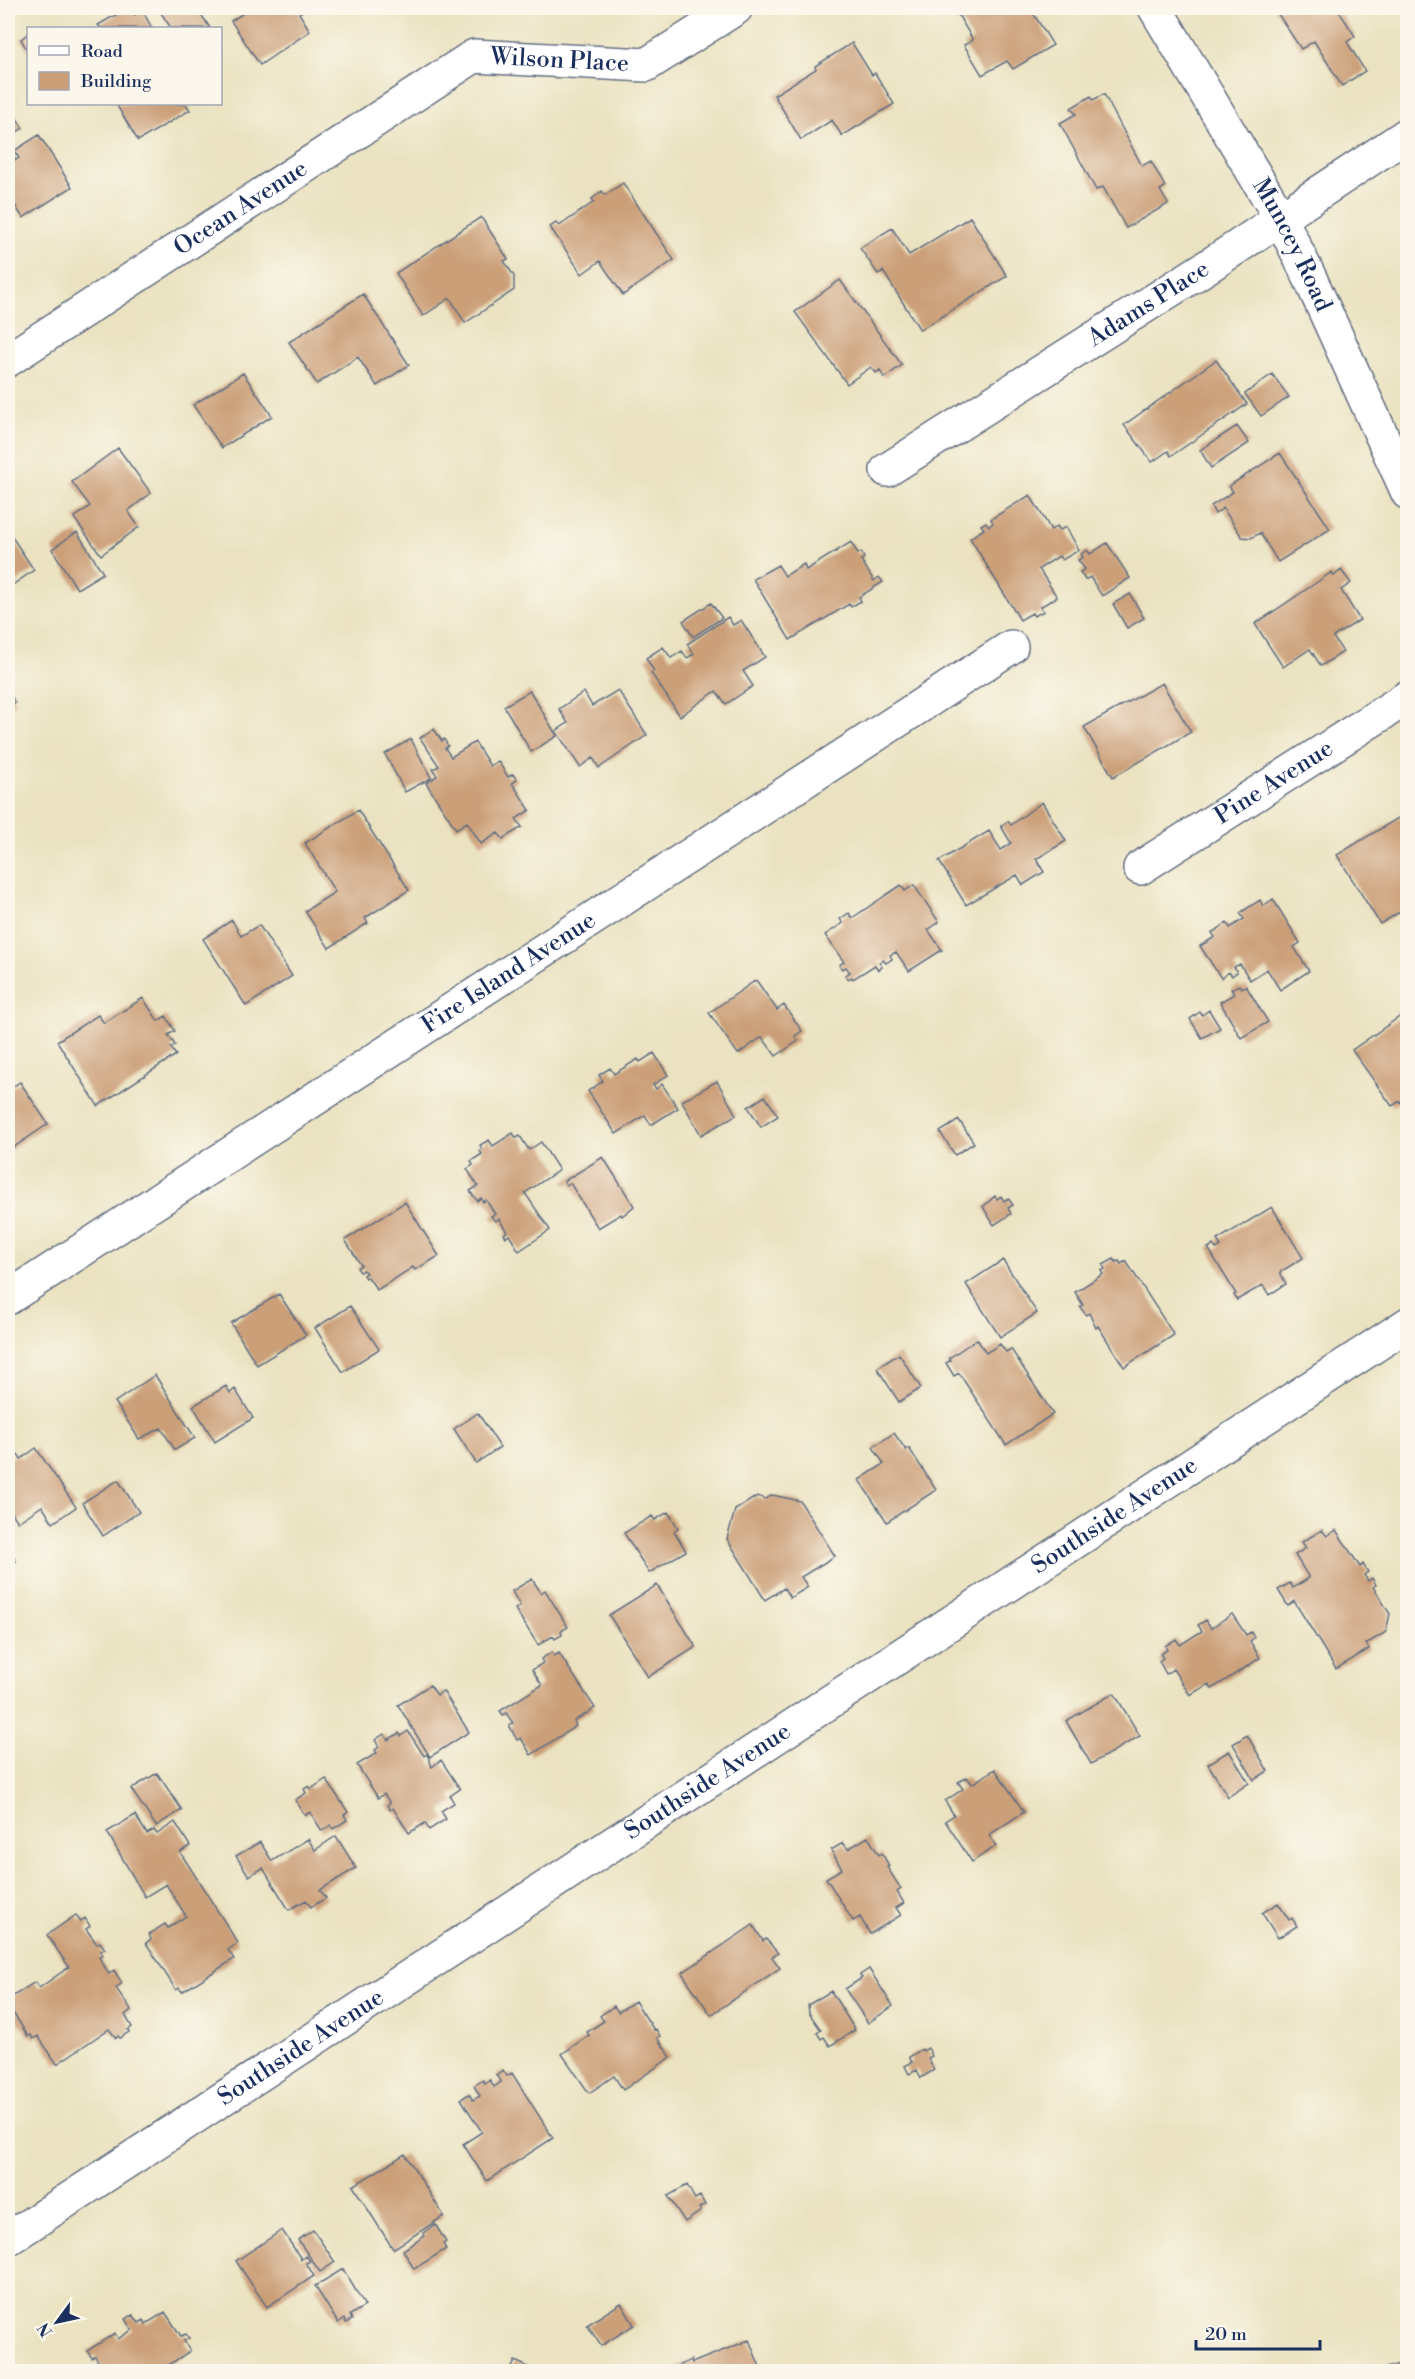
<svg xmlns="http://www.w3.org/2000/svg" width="1415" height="2379" font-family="'Libre Bodoni',serif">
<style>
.building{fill:#cb9f78}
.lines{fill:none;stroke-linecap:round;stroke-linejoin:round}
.minor-casing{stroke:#636e80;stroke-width:36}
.minor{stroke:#fff;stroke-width:33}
.labels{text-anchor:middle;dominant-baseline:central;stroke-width:6;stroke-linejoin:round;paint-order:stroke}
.street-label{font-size:24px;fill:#1b2f5e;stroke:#fbf7ec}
</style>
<rect width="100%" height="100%" fill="#fbf7ec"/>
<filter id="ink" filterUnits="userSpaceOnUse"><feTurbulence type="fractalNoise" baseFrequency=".0167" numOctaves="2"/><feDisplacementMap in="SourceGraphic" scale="12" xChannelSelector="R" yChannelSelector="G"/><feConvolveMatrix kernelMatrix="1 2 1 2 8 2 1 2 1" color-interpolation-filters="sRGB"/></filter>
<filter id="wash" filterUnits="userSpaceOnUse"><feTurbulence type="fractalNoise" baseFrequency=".008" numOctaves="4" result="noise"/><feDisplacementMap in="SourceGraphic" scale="24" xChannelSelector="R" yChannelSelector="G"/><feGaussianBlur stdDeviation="1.35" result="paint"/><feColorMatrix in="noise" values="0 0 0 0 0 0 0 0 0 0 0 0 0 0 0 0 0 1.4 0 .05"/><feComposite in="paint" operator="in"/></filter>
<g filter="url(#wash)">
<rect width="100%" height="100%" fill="#eae2c0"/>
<g id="blocks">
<path class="building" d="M 128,8 L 130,8 L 135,15 L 142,10 L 152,28 L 101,28 L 98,25 Z
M 170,8 L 197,8 L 210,28 L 171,28 L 161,13 Z
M 251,8 L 308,8 L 299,13 L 310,31 L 260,65 L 231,21 Z
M 954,8 L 1023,8 L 1024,9 L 1030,8 L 1053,45 L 1013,69 L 1007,61 L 982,75 L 964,45 L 973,40 Z
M 1274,8 L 1337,8 L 1355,36 L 1347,42 L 1365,71 L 1342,86 L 1314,41 L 1301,49 Z
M 28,34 L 28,52 L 21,39 Z
M 852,43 L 872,75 L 875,73 L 894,104 L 842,136 L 832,120 L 801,140 L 774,95 L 816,69 L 815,66 Z
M 1104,94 L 1142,166 L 1151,161 L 1165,187 L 1160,190 L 1168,204 L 1126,228 L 1103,187 L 1096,190 L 1060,123 L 1076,114 L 1071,108 L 1091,96 L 1093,100 Z
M 116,104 L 186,104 L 190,110 L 138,141 Z
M 8,105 L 23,128 L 8,138 Z
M 39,135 L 72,187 L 23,218 L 8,194 L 8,148 L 16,160 L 19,158 L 14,151 Z
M 623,183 L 674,260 L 623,295 L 600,261 L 582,274 L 550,227 L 556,223 L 559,226 L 594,202 L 592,199 L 602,191 L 605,195 Z
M 481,217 L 508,259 L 504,261 L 514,276 L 514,290 L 465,323 L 450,298 L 423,316 L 396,273 Z
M 970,217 L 1007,276 L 920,330 L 883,271 L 878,274 L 860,248 L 892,228 L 909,255 Z
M 840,280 L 902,365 L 884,378 L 880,370 L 876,373 L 871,367 L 847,384 L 795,312 Z
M 363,294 L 409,365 L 377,386 L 358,357 L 317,384 L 289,342 Z
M 1216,360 L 1247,404 L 1171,456 L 1168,451 L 1152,462 L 1124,425 Z
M 243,373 L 272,416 L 222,448 L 193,405 Z
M 1272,374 L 1289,397 L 1261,416 L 1245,394 Z
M 1237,426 L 1249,443 L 1211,468 L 1200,450 Z
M 118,448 L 151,493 L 128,511 L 139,527 L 101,555 L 74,518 L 90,506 L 72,482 Z
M 1280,453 L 1330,529 L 1278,562 L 1260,533 L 1251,538 L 1242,537 L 1223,508 L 1215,514 L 1211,506 L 1233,492 L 1229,486 Z
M 1030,495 L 1051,530 L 1057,526 L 1060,530 L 1066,527 L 1079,550 L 1062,560 L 1059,556 L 1039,569 L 1057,597 L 1040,607 L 1044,611 L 1034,616 L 1032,613 L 1020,620 L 970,538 L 984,529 L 981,525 L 986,522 L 989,526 L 993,523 L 991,519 Z
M 8,531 L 34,570 L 8,588 Z
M 77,532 L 103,573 L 77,589 L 52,549 Z
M 851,542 L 858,554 L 861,552 L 864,558 L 861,560 L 874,581 L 879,577 L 883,582 L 859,597 L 861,601 L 851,607 L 849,604 L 790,640 L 753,579 L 778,565 L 785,576 L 804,564 L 806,570 Z
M 1107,543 L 1130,578 L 1102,596 L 1090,577 L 1085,580 L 1080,572 L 1085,569 L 1078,560 L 1083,557 L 1081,554 L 1087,550 L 1090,554 Z
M 1341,570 L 1351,583 L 1341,590 L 1360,620 L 1333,637 L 1343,652 L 1321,666 L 1310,649 L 1283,667 L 1255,624 L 1332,572 L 1334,576 Z
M 1130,594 L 1144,618 L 1127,628 L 1113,604 Z
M 711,603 L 722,618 L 693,637 L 683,621 Z
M 728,617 L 733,625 L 741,620 L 765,657 L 743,671 L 753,686 L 726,704 L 716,691 L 680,716 L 651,673 L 654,671 L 646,658 L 663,647 L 671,658 L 682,651 L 687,658 L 694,654 L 687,644 Z
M 1162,683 L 1191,732 L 1113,777 L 1084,727 Z
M 8,690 L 15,703 L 8,707 Z
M 618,690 L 647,735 L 599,768 L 593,758 L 580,767 L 556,731 L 568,723 L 559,709 L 584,692 L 592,706 Z
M 530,691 L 557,736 L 531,752 L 504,706 Z
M 434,729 L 442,741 L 444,739 L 448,746 L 445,748 L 451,757 L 475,742 L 490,766 L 498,761 L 508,777 L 513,774 L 517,780 L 512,783 L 530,810 L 516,819 L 522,827 L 503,839 L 498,833 L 481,844 L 467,822 L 456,829 L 426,783 L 437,776 L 433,769 L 439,766 L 420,738 Z
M 411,739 L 431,778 L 405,792 L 385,754 Z
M 1042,802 L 1066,841 L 1036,859 L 1044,872 L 1023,885 L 1017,875 L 966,905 L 939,861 L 989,831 L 1001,850 L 1011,843 L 1001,826 L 1008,821 L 1011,825 Z
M 358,810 L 409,890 L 365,918 L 368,923 L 329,948 L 305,911 L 335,892 L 305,843 Z
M 1408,812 L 1408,907 L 1380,924 L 1337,855 Z
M 901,885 L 905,891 L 914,885 L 939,922 L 928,930 L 942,950 L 909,971 L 896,952 L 890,955 L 892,959 L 886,963 L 883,960 L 879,962 L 882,967 L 878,970 L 875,965 L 853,979 L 852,977 L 848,979 L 845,975 L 850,972 L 846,967 L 842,969 L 839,965 L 844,962 L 825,935 L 843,923 L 840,919 L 849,913 L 852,918 Z
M 1273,899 L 1300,943 L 1294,947 L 1309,971 L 1280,990 L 1267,969 L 1250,980 L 1240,964 L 1234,967 L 1237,972 L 1232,976 L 1229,972 L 1221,978 L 1200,946 L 1215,937 L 1212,933 L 1227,923 L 1230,928 L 1244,919 L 1240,913 L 1260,900 L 1263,906 Z
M 232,920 L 241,936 L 259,925 L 292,976 L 246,1006 L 203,939 Z
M 756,980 L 777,1010 L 784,1005 L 802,1031 L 795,1036 L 798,1041 L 776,1056 L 762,1037 L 738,1054 L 709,1013 Z
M 1239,985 L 1241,988 L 1246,986 L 1268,1022 L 1241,1038 L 1220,1002 L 1234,994 L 1231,989 Z
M 143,998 L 158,1021 L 166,1016 L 175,1031 L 168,1035 L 175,1045 L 171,1048 L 176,1055 L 98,1106 L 57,1041 L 98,1015 L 104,1023 Z
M 1209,1010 L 1220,1028 L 1202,1038 L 1190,1019 L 1200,1012 L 1202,1015 Z
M 1408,1011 L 1408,1106 L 1405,1107 L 1400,1101 L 1392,1106 L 1352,1050 Z
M 654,1053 L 668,1075 L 653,1085 L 656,1089 L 662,1084 L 678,1108 L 651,1125 L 645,1115 L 616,1134 L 588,1091 L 603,1081 L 599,1075 L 610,1068 L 614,1074 L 638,1059 L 640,1062 Z
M 717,1081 L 736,1115 L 701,1135 L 682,1101 Z
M 20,1082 L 48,1124 L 8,1151 L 8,1090 Z
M 765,1096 L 778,1116 L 761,1127 L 748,1107 Z
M 959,1120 L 974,1143 L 955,1155 L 940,1132 Z
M 513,1133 L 516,1138 L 520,1136 L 529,1150 L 541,1142 L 559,1170 L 525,1193 L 550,1230 L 519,1251 L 509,1235 L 506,1237 L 504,1234 L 507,1232 L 499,1219 L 495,1221 L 491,1216 L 495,1214 L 486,1200 L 483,1202 L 481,1198 L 477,1201 L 470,1191 L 478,1186 L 467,1169 L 473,1165 L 471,1161 L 482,1154 L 480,1151 L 482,1149 L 480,1145 L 489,1140 L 493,1146 Z
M 603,1157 L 634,1206 L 622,1216 L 621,1214 L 598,1228 L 570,1183 L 566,1185 L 564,1181 Z
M 995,1196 L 997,1199 L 1001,1196 L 1004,1201 L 1008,1198 L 1013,1205 L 1008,1208 L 1011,1214 L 994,1225 L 983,1207 Z
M 405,1202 L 439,1256 L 415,1270 L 413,1267 L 377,1290 L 368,1277 L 365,1278 L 363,1275 L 366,1273 L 363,1270 L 360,1272 L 357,1268 L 361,1265 L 345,1240 Z
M 1272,1207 L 1303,1258 L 1280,1272 L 1286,1284 L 1269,1295 L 1263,1285 L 1237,1300 L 1234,1295 L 1236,1294 L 1208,1248 L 1213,1245 L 1216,1249 L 1221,1246 L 1217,1240 Z
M 1114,1259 L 1116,1262 L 1119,1261 L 1121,1264 L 1126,1261 L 1174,1335 L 1124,1367 L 1098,1326 L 1096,1328 L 1089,1313 L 1086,1315 L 1080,1307 L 1083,1305 L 1075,1292 L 1103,1274 L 1101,1271 L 1105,1269 L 1103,1265 Z
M 1003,1260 L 1037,1313 L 1000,1337 L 966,1284 Z
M 279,1294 L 306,1335 L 257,1365 L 231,1323 Z
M 350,1306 L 379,1349 L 343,1372 L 315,1328 Z
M 977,1339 L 986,1353 L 1000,1344 L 1006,1352 L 1011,1349 L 1053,1414 L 1006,1445 L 959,1373 L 954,1376 L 946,1363 L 951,1360 L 949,1358 Z
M 899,1354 L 921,1388 L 899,1402 L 877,1368 Z
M 155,1375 L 195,1438 L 175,1450 L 161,1428 L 139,1439 L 115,1402 Z
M 226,1386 L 230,1393 L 235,1389 L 253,1418 L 215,1442 L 193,1406 Z
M 478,1413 L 500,1447 L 476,1463 L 454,1429 Z
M 894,1433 L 906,1450 L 909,1448 L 936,1490 L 887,1522 L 859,1480 L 884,1464 L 873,1447 Z
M 36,1448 L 76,1507 L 53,1523 L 42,1506 L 18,1522 L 10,1510 L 8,1511 L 8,1461 L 18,1454 L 21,1459 Z
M 118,1480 L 139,1512 L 103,1536 L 82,1503 Z
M 772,1495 L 800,1501 L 835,1556 L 801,1577 L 808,1587 L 790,1598 L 784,1588 L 765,1600 L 727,1539 L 735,1510 L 757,1496 L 766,1499 Z
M 668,1512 L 678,1528 L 674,1531 L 686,1551 L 649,1573 L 624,1533 L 652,1516 L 655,1520 Z
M 1322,1530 L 1327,1536 L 1336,1530 L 1360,1567 L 1363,1564 L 1368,1572 L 1364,1575 L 1368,1581 L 1372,1578 L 1376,1585 L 1373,1587 L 1390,1614 L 1386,1632 L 1366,1644 L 1369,1649 L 1336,1669 L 1294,1601 L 1288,1606 L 1278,1590 L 1290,1583 L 1293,1588 L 1309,1578 L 1295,1555 L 1306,1548 L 1302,1542 Z
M 8,1549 L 16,1561 L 8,1567 Z
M 532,1579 L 541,1593 L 545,1590 L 568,1627 L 561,1631 L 562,1635 L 555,1639 L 553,1636 L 538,1645 L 515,1609 L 520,1606 L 512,1591 Z
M 657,1585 L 696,1647 L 648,1677 L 609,1615 Z
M 1232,1614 L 1246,1635 L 1251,1632 L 1254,1638 L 1250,1641 L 1260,1658 L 1212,1689 L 1209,1684 L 1190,1695 L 1173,1669 L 1166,1674 L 1159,1661 L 1163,1658 L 1160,1654 L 1167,1650 L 1165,1646 L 1176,1639 L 1180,1645 L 1202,1631 L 1198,1625 L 1206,1620 L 1211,1628 Z
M 552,1652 L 554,1656 L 559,1653 L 595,1708 L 574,1721 L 576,1726 L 531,1755 L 521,1738 L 517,1740 L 509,1725 L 513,1723 L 506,1713 L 503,1715 L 500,1711 L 542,1685 L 532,1670 L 543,1663 L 541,1659 Z
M 430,1685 L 437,1695 L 443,1691 L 469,1732 L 430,1757 L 398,1705 Z
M 1114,1693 L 1140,1736 L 1091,1764 L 1066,1721 Z
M 408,1731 L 424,1756 L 427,1754 L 432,1767 L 441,1760 L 460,1789 L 450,1796 L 454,1803 L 441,1811 L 446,1819 L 429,1830 L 425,1823 L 409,1833 L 393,1808 L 390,1810 L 387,1805 L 390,1803 L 384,1794 L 378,1798 L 357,1765 L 377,1753 L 375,1750 L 379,1747 L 375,1740 L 384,1734 L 388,1740 L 399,1733 L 401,1736 Z
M 1247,1735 L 1268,1771 L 1254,1780 L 1233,1744 Z
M 1229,1751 L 1249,1783 L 1228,1797 L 1208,1764 Z
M 995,1769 L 1024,1812 L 989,1835 L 996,1846 L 972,1862 L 945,1821 L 954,1815 L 945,1801 L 963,1789 L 958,1782 L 967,1777 L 972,1784 Z
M 157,1773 L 182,1810 L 156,1826 L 131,1789 Z
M 326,1779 L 348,1812 L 344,1815 L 347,1820 L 333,1829 L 331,1825 L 322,1831 L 310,1812 L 305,1815 L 295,1800 L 306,1793 L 304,1789 L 309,1786 L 311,1789 Z
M 135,1815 L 147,1834 L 154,1830 L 157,1834 L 175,1822 L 190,1846 L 180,1852 L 238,1943 L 228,1950 L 234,1959 L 182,1992 L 179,1988 L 176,1990 L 146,1943 L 151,1939 L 149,1934 L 165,1924 L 168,1928 L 186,1916 L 166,1884 L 145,1897 L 107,1832 Z
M 336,1836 L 356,1868 L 320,1890 L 326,1898 L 311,1907 L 306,1900 L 289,1910 L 263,1868 L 249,1876 L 236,1856 L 260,1842 L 272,1861 L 308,1839 L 315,1850 Z
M 868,1837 L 879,1855 L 882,1853 L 889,1866 L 887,1867 L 901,1889 L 897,1892 L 904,1903 L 896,1908 L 901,1915 L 870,1934 L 860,1917 L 853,1921 L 826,1878 L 842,1869 L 831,1850 L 843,1843 L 848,1849 Z
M 1278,1903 L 1289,1920 L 1292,1918 L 1297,1926 L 1278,1938 L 1262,1913 Z
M 76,1915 L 81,1921 L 85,1918 L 90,1926 L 86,1929 L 97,1944 L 100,1942 L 105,1949 L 100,1951 L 103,1955 L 99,1957 L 109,1974 L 114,1970 L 122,1983 L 116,1988 L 131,2010 L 125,2015 L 132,2027 L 128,2030 L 129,2032 L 120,2038 L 118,2036 L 116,2038 L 109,2029 L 57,2064 L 38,2036 L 33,2039 L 31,2035 L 28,2036 L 8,2005 L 8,1994 L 9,1993 L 12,1997 L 35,1982 L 39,1988 L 69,1967 L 47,1935 Z
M 753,1925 L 763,1941 L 766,1939 L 778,1953 L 772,1957 L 780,1968 L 711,2015 L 682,1973 Z
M 869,1969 L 893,2006 L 868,2023 L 845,1989 L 862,1978 L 860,1975 Z
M 831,1991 L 855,2030 L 830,2046 L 824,2037 L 821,2039 L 817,2033 L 821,2030 L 809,2013 L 808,2005 Z
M 635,2001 L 654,2030 L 656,2029 L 660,2036 L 657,2038 L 671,2057 L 623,2090 L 614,2076 L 589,2093 L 562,2054 L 589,2035 L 587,2032 L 604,2021 L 600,2016 L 614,2006 L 618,2012 Z
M 928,2048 L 932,2056 L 928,2058 L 934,2070 L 921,2078 L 917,2070 L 909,2074 L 905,2066 L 912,2062 L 909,2057 L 922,2049 L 923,2051 Z
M 503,2070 L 507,2076 L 512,2073 L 553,2138 L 487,2181 L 463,2144 L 482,2132 L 461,2099 L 469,2094 L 473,2100 L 480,2096 L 474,2086 L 483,2080 L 485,2084 L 490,2080 L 494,2087 L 501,2082 L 496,2075 Z
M 405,2154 L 444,2216 L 393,2249 L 353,2186 Z
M 687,2185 L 695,2199 L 700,2196 L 705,2205 L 699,2208 L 701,2211 L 685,2222 L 668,2196 Z
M 435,2224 L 446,2242 L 443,2244 L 446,2249 L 414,2269 L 403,2250 L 425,2236 L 423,2233 Z
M 282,2230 L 301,2259 L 306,2256 L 310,2261 L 306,2263 L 314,2276 L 267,2307 L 236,2261 Z
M 313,2230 L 335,2262 L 320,2272 L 298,2240 Z
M 343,2269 L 365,2306 L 350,2315 L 352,2320 L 346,2323 L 344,2319 L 338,2323 L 315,2286 Z
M 621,2303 L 634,2325 L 601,2346 L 587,2325 Z
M 165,2312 L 181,2336 L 186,2334 L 189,2338 L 184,2341 L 190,2351 L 158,2372 L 104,2372 L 95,2356 L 92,2358 L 87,2351 L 115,2333 L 118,2339 L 132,2330 L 125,2319 L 133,2315 L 139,2323 L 144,2320 L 146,2324 Z
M 749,2340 L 762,2372 L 678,2372 L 675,2367 L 691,2360 L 692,2363 Z
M 515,2361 L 539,2372 L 510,2372 Z
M 1405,2362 L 1407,2372 L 1384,2372 L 1383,2369 Z"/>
</g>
</g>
<g filter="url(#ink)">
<use href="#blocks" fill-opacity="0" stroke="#636e80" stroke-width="1.5"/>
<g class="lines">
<defs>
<g id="minor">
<path id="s1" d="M 1155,8 L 1280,217 L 1309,276 L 1408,493"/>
<path id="s2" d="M 8,360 L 474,56 L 646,65 L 736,8"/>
<path id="s3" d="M 887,470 L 1213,263 L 1408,134"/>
<path id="s4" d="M 1140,868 L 1408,697"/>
<path id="s5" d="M 8,1298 L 1011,647"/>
<path id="s6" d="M 8,2239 L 1408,1324"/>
</g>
</defs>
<use href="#minor" class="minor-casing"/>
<use href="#minor" class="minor"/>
</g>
</g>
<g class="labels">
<g class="street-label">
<text stroke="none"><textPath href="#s2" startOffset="642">Wilson Place</textPath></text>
<text stroke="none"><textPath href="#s2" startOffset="278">Ocean Avenue</textPath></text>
<text stroke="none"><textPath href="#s1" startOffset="274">Muncey Road</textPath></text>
<text stroke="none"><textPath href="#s3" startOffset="310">Adams Place</textPath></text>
<text stroke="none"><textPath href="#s4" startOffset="159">Pine Avenue</textPath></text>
<text stroke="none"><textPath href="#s5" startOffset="597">Fire Island Avenue</textPath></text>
<text stroke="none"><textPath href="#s6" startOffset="1322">Southside Avenue</textPath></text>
<text stroke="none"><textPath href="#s6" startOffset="836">Southside Avenue</textPath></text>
<text stroke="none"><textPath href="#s6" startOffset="350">Southside Avenue</textPath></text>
</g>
</g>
<rect width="1415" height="2379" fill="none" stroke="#fbf7ec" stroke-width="30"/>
<rect x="27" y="27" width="195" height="78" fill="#fbf7ec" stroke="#a1a7b3" stroke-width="1.5"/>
<rect x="39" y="46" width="30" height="9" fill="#ffffff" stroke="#a1a7b3" stroke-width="1.5"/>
<text x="81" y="57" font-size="18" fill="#1b2f5e">Road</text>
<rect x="39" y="72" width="30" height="18" fill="#cb9f78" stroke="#a1a7b3" stroke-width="1.5"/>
<text x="81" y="87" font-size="18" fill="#1b2f5e">Building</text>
<g transform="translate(57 2322) rotate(237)" stroke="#fbf7ec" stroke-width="4.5" paint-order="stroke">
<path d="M0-4.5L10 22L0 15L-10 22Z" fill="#1b2f5e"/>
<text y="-9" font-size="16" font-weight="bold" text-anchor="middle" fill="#1b2f5e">N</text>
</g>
<path d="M1196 2340v9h124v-9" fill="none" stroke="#1b2f5e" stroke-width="3"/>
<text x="1205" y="2340" font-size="18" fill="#1b2f5e" stroke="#fbf7ec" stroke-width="4.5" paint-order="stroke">20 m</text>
</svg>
